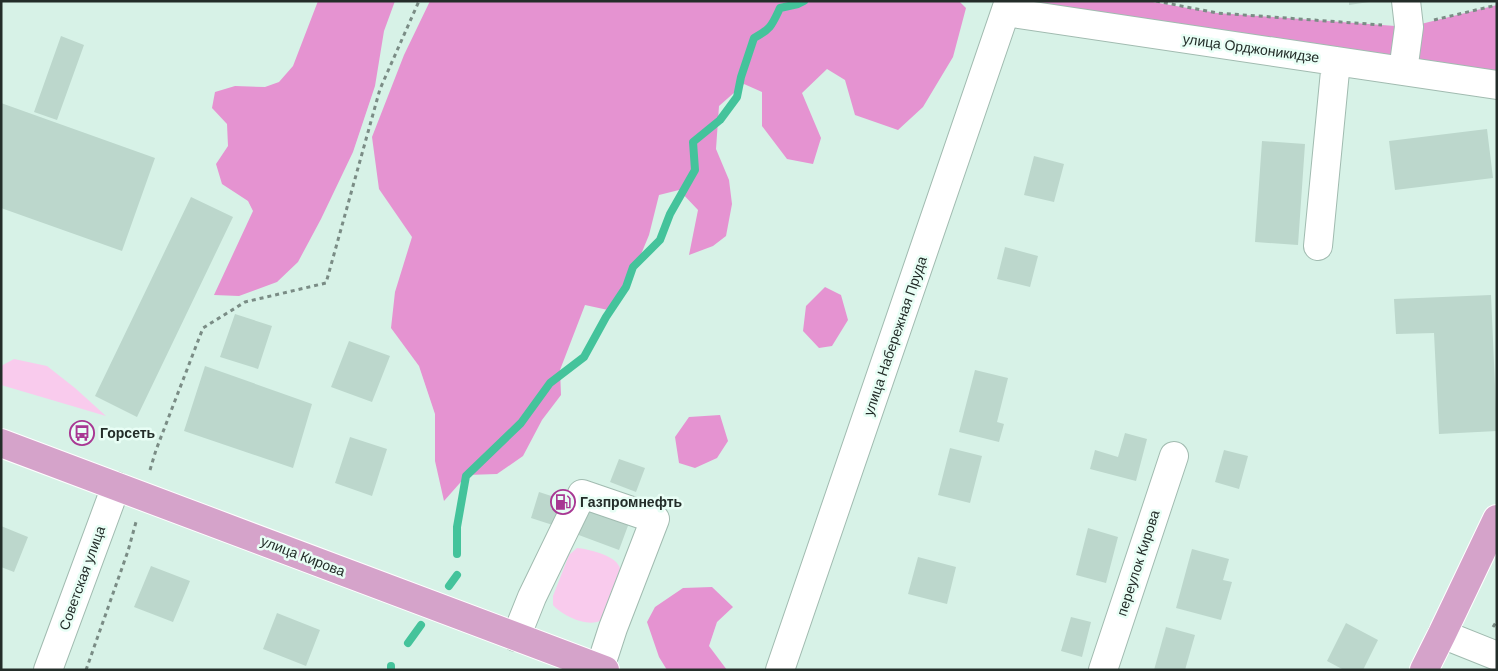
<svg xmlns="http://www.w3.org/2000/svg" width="1498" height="671" font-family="'DM Sans',sans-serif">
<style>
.green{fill:#f9cbed}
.forest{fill:#e593d1}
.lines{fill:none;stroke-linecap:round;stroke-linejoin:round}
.stream{stroke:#44c39b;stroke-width:8}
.building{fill:#bcd7cc}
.minor-casing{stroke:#a1bbb0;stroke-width:30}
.major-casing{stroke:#fff;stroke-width:30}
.path{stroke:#7a8c85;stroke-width:3;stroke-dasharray:4 4;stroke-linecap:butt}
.minor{stroke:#fff;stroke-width:28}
.major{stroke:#d5a3ca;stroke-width:28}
.labels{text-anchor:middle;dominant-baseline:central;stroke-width:5;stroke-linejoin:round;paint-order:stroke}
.street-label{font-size:14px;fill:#232d29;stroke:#e8fef5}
.poi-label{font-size:14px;font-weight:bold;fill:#232d29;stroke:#e8fef5;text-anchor:start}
</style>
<rect width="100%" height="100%" fill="#d7f2e7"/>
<path class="green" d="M 14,359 L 47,366 L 75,388 L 106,416 L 1,385 L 1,366 Z
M 577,548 C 588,549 614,555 619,566 C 623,574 618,584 615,592 C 612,599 610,611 605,617 C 594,631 562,616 553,605 L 553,596 L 569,555 Z"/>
<path class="forest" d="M 318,1 L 395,1 L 384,31 L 375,86 L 353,152 L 321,219 L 298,262 L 277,282 L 239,296 L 214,295 L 253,211 L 248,201 L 222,184 L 216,164 L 228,146 L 227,124 L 212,108 L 215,92 L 235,86 L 265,87 L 279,82 L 293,66 Z
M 430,1 L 959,1 L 966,8 L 953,57 L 923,107 L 898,130 L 855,115 L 845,80 L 827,69 L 802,93 L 821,138 L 813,164 L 787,159 L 762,126 L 762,92 L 744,84 L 719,106 L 716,149 L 729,180 L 732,204 L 726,236 L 713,246 L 689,255 L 698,210 L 679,190 L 659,195 L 649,235 L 630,281 L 608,310 L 585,305 L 560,370 L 561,395 L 542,420 L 523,456 L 497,474 L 467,475 L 444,501 L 435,461 L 435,414 L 419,366 L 391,328 L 395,292 L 412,237 L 379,189 L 372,137 L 404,55 Z
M 1009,1 L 1147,1 L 1217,13 L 1409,27 L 1497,5 L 1497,85 Z
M 825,287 L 841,295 L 848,320 L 832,346 L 819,348 L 803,331 L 806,306 Z
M 720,415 L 728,441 L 717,458 L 695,468 L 679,463 L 675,437 L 689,417 Z
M 712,587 L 733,607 L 717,622 L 709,646 L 727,670 L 667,670 L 659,657 L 647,622 L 655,607 L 683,588 Z"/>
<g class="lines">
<path class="stream" d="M 457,554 L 457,527 L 466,476 L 521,423 L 550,383 L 584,357 L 606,317 L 626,287 L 633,267 L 660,240 L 670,214 L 695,170 L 693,142 L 720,120 L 737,97 L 741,77 L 754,38 C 771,29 772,25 780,8 L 798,4 L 804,1
M 449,586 L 457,575
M 408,643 L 421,625
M 391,666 L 391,670"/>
</g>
<path class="building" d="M 1349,1 L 1369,1 L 1369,2 L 1349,5 Z
M 61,36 L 84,45 L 57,120 L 34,112 Z
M 1,103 L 155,158 L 122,251 L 1,208 Z
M 1487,129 L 1493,178 L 1395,190 L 1389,141 Z
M 1262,141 L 1305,144 L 1298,245 L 1255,242 Z
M 1034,156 L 1064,164 L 1054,202 L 1024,195 Z
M 191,197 L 233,217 L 137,417 L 95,396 Z
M 1005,247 L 1038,256 L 1030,287 L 997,279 Z
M 1491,295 L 1497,431 L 1439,434 L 1434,333 L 1396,334 L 1394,299 Z
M 235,314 L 272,326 L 258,369 L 220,357 Z
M 349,341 L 390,356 L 372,402 L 331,387 Z
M 205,366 L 312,404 L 293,468 L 184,431 Z
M 975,370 L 1008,378 L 997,422 L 1004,424 L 999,442 L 959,432 Z
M 1125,433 L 1147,439 L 1136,481 L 1090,469 L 1095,450 L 1118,457 Z
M 350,437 L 387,449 L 372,496 L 335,483 Z
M 950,448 L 982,456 L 970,503 L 938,495 Z
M 1224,450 L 1248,456 L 1239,489 L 1215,482 Z
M 619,459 L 645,468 L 636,492 L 610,482 Z
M 539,492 L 570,502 L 562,528 L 531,518 Z
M 578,504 L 629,523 L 619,550 L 568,531 Z
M 1,526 L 28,537 L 14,572 L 1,567 Z
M 1088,528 L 1118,537 L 1106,583 L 1076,575 Z
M 1192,549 L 1229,559 L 1223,580 L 1232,582 L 1221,620 L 1176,608 Z
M 918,557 L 956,567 L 947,604 L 908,594 Z
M 151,566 L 190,581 L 173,622 L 134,607 Z
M 277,613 L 320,630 L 306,666 L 263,649 Z
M 1071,617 L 1091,622 L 1082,657 L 1061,651 Z
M 1346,623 L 1378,640 L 1363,670 L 1344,670 L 1327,661 Z
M 1166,627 L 1195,635 L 1185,670 L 1154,670 Z"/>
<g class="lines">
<defs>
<path id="minor" d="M 1006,12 L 1497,85
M 1403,71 L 1409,27 L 1406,1
M 1318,246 L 1336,61
M 1442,634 L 1497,656
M 516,637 L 532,597 L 582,494 L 655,519 L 613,628 L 600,668
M 48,670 L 116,486
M 780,670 L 1009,1
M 1103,670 L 1174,456"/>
<path id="major" d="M 1,443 L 605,670
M 1424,670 L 1442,634 L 1497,519"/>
</defs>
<use href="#minor" class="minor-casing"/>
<use href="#major" class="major-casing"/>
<path class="path" d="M 1156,1 L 1217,13 L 1382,25
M 1434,20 L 1497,5
M 150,470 L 156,450 L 203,328 L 245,302 L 326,283 L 380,89 L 419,1
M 1493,627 L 1497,621
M 86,670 L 128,551 L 136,522"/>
<use href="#minor" class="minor"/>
<use href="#major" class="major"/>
</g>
<defs>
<symbol id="bus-ring" viewBox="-11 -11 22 22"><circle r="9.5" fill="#e8fef5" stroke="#a83793" stroke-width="1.5"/><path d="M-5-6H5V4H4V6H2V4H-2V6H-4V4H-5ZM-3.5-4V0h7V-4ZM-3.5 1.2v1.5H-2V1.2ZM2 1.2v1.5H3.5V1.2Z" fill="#a83793"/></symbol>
<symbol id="fuel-ring" viewBox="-11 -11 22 22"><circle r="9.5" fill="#e8fef5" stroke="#a83793" stroke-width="1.5"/><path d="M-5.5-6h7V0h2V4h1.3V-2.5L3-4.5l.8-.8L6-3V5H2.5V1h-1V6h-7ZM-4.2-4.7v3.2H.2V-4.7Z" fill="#a83793"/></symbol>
</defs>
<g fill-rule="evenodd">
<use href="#bus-ring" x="68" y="419" width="28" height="28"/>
<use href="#fuel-ring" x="549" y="488" width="28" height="28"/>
</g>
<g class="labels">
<g class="street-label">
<text transform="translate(1251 48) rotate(8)">улица Орджоникидзе</text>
<text transform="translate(895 336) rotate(-71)">улица Набережная Пруда</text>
<text transform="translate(303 556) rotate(21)">улица Кирова</text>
<text transform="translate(1138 563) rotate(-72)">переулок Кирова</text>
<text transform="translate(82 578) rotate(-70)">Советская улица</text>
</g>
<g class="poi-label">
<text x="100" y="433">Горсеть</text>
<text x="580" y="502">Газпромнефть</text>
</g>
</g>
<rect width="1498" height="671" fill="none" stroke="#232d29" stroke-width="5"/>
</svg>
